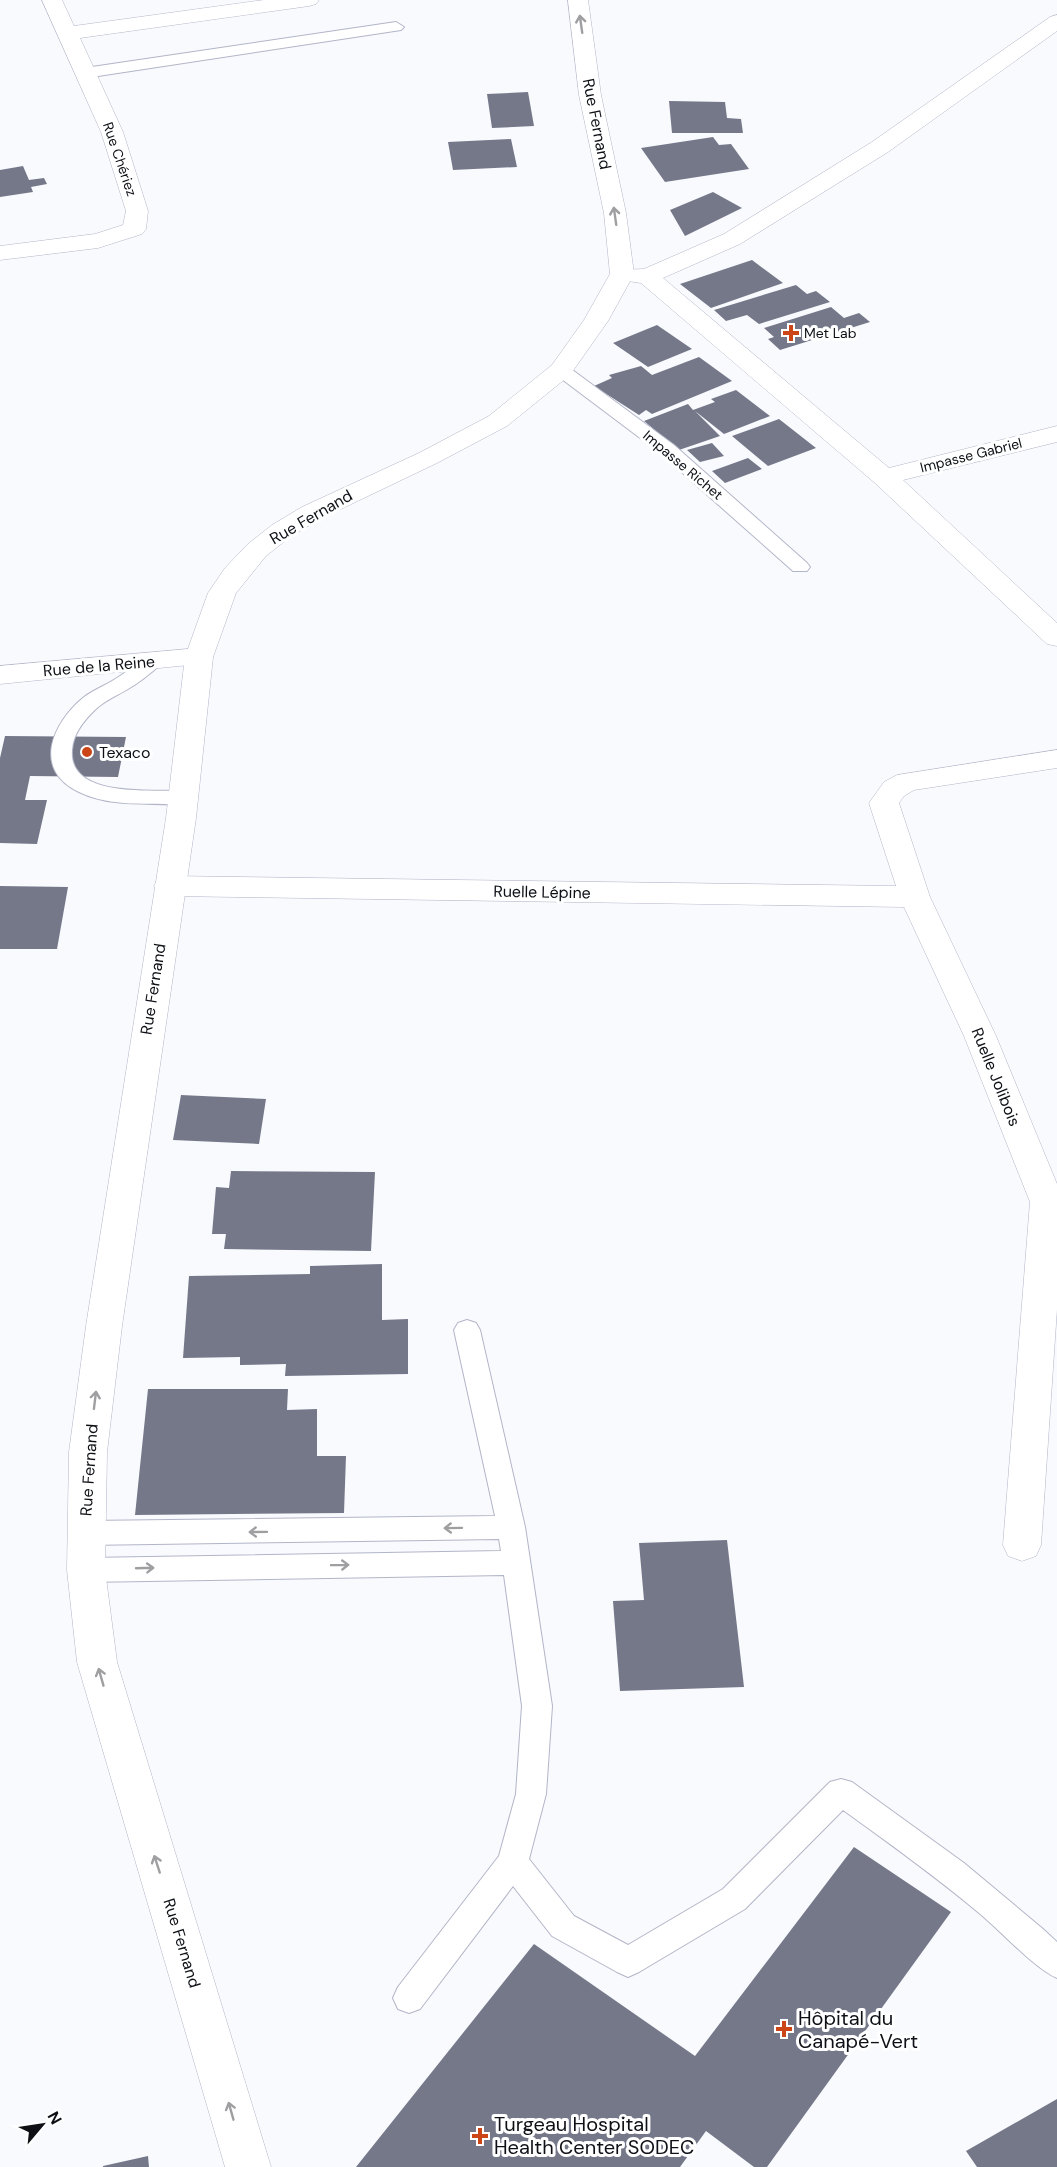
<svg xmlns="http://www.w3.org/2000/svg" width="1057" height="2167" font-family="'DM Sans',sans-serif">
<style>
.building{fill:#757889}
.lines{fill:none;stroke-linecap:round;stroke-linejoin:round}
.service-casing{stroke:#b2b5c7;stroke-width:2}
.minor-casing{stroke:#b2b5c7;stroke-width:1}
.tertiary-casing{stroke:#b2b5c7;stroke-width:1}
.service{fill:#fff;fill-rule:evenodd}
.minor{fill:#fff;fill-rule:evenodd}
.tertiary{fill:#fff;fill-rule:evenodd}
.oneway{stroke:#9f9fa2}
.poi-dot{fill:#cc4516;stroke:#fff;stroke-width:2}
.labels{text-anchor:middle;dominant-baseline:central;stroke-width:6;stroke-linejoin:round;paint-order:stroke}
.far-street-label{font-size:14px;fill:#0e1016;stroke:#fff}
.far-poi-label{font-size:14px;fill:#0e1016;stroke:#fff;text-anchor:start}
.street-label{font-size:16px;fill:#0e1016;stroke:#fff}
.poi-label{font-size:16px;fill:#0e1016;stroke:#fff;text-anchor:start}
.near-poi-label{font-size:20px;fill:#0e1016;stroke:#fff;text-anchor:start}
</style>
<rect width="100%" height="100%" fill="#f9fafe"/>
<path class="building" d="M 528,92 L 534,126 L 492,128 L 487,94 Z
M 669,101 L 725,102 L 727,118 L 741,119 L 743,133 L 672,133 Z
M 713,137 L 719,145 L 731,144 L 749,169 L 665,182 L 641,148 Z
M 511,139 L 517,167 L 453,170 L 448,142 Z
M 23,166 L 29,180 L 44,178 L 47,184 L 31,187 L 33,192 L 0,197 L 0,170 Z
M 713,192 L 742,208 L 685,236 L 670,210 Z
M 752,260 L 783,283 L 711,308 L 680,284 Z
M 796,285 L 807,294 L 816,291 L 830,302 L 759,324 L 747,315 L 726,321 L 714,310 Z
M 831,307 L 844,318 L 859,313 L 870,322 L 780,350 L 768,339 L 774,337 L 764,328 Z
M 657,325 L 692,349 L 648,367 L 613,343 Z
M 699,357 L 732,381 L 652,414 L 646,410 L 639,415 L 594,386 L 612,378 L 609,375 L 641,366 L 652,375 Z
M 736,390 L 770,416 L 724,434 L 695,411 L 720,436 L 679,450 L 644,421 L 688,404 L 693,410 L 715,402 L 711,399 Z
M 779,419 L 816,448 L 768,466 L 732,436 Z
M 712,443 L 724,456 L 700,462 L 687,450 Z
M 748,458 L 762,469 L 725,483 L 712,471 Z
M 5,736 L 126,737 L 118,777 L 30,776 L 25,800 L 47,800 L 37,844 L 0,843 L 0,758 Z
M 0,886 L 68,887 L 57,949 L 0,949 Z
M 181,1095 L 266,1099 L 259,1144 L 173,1140 Z
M 231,1171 L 375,1172 L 371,1251 L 224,1249 L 226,1234 L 212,1234 L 216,1187 L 229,1188 Z
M 382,1264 L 382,1320 L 408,1319 L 408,1374 L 285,1376 L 286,1364 L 240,1365 L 240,1357 L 183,1358 L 189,1276 L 310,1274 L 310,1266 Z
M 148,1389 L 288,1389 L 287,1410 L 317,1409 L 317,1456 L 346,1456 L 344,1513 L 135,1515 Z
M 727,1540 L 744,1687 L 620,1691 L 613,1601 L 644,1600 L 639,1543 Z
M 854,1847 L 951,1912 L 767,2167 L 754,2167 L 706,2131 L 680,2167 L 356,2167 L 534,1944 L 695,2056 Z
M 1057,2099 L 1057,2167 L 977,2167 L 966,2151 Z
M 148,2156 L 149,2167 L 103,2167 L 103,2166 Z"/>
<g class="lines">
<defs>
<path id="service" d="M 396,22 L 404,27 L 401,30 L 85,78 L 77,73 L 85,68 Z
M 561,365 L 567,366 L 674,445 L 807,563 L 810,567 L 807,571 L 793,571 L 660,453 L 555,374 L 552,370 L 555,366 Z
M 154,654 L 161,656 L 164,660 L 161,664 C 151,673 140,682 128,689 C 118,695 106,700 97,708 C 85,719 73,733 72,750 C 68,799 153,789 183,791 L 191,793 L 194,798 L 191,803 L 183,805 C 148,802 112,808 79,792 C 32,770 52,723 84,697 C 95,689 109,684 120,676 C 131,669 141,657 154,654 Z
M 467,1320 L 476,1323 L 480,1330 L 525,1527 L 552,1706 L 546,1794 L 529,1859 L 574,1916 L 628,1945 L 723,1889 L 830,1782 L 841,1779 L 852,1782 L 964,1863 L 1043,1929 L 1057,1942 L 1057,1978 C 1035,1969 1000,1930 979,1913 C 936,1877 889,1843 843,1810 L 745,1909 L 639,1972 L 628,1977 L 617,1972 L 552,1936 L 513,1886 L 420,2009 L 409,2013 L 398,2009 L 393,1998 L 398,1987 L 499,1856 L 516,1794 L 522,1706 L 504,1575 L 86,1582 L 76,1578 L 72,1570 L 76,1562 L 86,1558 L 501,1551 L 499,1539 L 85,1545 L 75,1541 L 71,1533 L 75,1525 L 85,1521 L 495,1516 L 454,1330 L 458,1323 Z"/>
<path id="minor" d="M 42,0 L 62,0 L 74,26 L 264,0 L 319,0 L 316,4 L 309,6 L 80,38 L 123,132 L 148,211 L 146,229 L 142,234 L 98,248 L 0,260 L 0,246 L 95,234 L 123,225 L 126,211 L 101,132 Z
M 1057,15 L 1057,31 L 888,152 L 740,244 L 663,278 L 889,468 L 1057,426 L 1057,442 L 903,480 L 1057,623 L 1057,646 L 1047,644 L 875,483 L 641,283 L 621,280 L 617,275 L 621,270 L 644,269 L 724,234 L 872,142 L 1050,17 Z
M 199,648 L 209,651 L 213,657 L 209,663 L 0,684 L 0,666 Z
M 1057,750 L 1057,768 L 914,790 L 904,796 L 899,803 L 930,897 L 996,1036 L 1057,1184 L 1057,1309 L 1041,1545 L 1036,1556 L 1022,1561 L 1008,1556 L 1003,1545 L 1030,1202 L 964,1036 L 904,907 L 169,896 L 158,893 L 154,886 L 158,879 L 169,876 L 896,886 L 869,803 L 884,782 L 897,775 Z"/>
<path id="tertiary" d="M 568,0 L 588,0 L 601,95 L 626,213 L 634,274 L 608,321 L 570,375 L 507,426 L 437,463 L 320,519 L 290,537 L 266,556 L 236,593 L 213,657 L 196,818 L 122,1326 L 107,1452 L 105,1570 L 117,1662 L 271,2167 L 225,2167 L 77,1662 L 67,1570 L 69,1452 L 86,1326 L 166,818 L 185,657 L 208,593 L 225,568 L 248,544 L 272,525 L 302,507 L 419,453 L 489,416 L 552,365 L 584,320 L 610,274 L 604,213 L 579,95 Z"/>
</defs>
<use href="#service" class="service-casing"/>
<use href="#minor" class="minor-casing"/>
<use href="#tertiary" class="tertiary-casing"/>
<use href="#service" class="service"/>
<use href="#minor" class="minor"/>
<use href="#tertiary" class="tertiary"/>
</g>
<defs><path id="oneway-shaft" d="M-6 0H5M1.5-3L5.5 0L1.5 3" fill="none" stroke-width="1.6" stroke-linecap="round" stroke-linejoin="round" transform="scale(1.5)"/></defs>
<g class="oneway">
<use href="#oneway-shaft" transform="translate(581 24) rotate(-98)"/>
<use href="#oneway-shaft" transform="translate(615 216) rotate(-98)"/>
<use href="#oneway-shaft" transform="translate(95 1400) rotate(-83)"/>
<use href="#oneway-shaft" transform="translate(453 1528) rotate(179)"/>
<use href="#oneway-shaft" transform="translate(258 1532) rotate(179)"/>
<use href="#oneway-shaft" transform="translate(340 1565) rotate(-1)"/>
<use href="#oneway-shaft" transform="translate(145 1568) rotate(-2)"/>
<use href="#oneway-shaft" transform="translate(101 1677) rotate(-106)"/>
<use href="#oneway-shaft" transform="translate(157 1864) rotate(-108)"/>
<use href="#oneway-shaft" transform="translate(231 2111) rotate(-106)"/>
</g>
<g class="poi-dot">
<path d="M788 324h6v6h6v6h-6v6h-6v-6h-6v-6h6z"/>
<circle cx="87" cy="752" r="6"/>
<path d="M781 2020h6v6h6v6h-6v6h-6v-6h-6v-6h6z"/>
<path d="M477 2127h6v6h6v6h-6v6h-6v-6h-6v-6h6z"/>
</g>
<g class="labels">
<g class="far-street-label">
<text transform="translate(120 159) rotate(71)">Rue Chériez</text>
<text transform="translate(971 455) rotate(-14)">Impasse Gabriel</text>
<text transform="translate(683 465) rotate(40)">Impasse Richet</text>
</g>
<g class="far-poi-label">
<text x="804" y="333">Met Lab</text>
</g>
<g class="street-label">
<text transform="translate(597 124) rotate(79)">Rue Fernand</text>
<text transform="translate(311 517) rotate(-30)">Rue Fernand</text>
<text transform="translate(99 666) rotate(-5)">Rue de la Reine</text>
<text transform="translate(542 892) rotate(1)">Ruelle Lépine</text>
<text transform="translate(153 989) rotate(-81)">Rue Fernand</text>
<text transform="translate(996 1077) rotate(68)">Ruelle Jolibois</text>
<text transform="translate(89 1470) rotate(-86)">Rue Fernand</text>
<text transform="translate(182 1943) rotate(73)">Rue Fernand</text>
</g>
<g class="poi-label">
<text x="99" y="752">Texaco</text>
</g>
<g class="near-poi-label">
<text x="798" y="2018">Hôpital du<tspan x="798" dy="23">Canapé-Vert</tspan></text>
<text x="494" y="2124">Turgeau Hospital<tspan x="494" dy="23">Health Center SODEC</tspan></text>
</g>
</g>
<g transform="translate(42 2125) rotate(61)" stroke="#ffffff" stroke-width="4.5" paint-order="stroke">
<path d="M0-4.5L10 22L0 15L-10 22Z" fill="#0e1016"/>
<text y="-9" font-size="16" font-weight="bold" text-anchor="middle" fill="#0e1016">N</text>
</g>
</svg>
